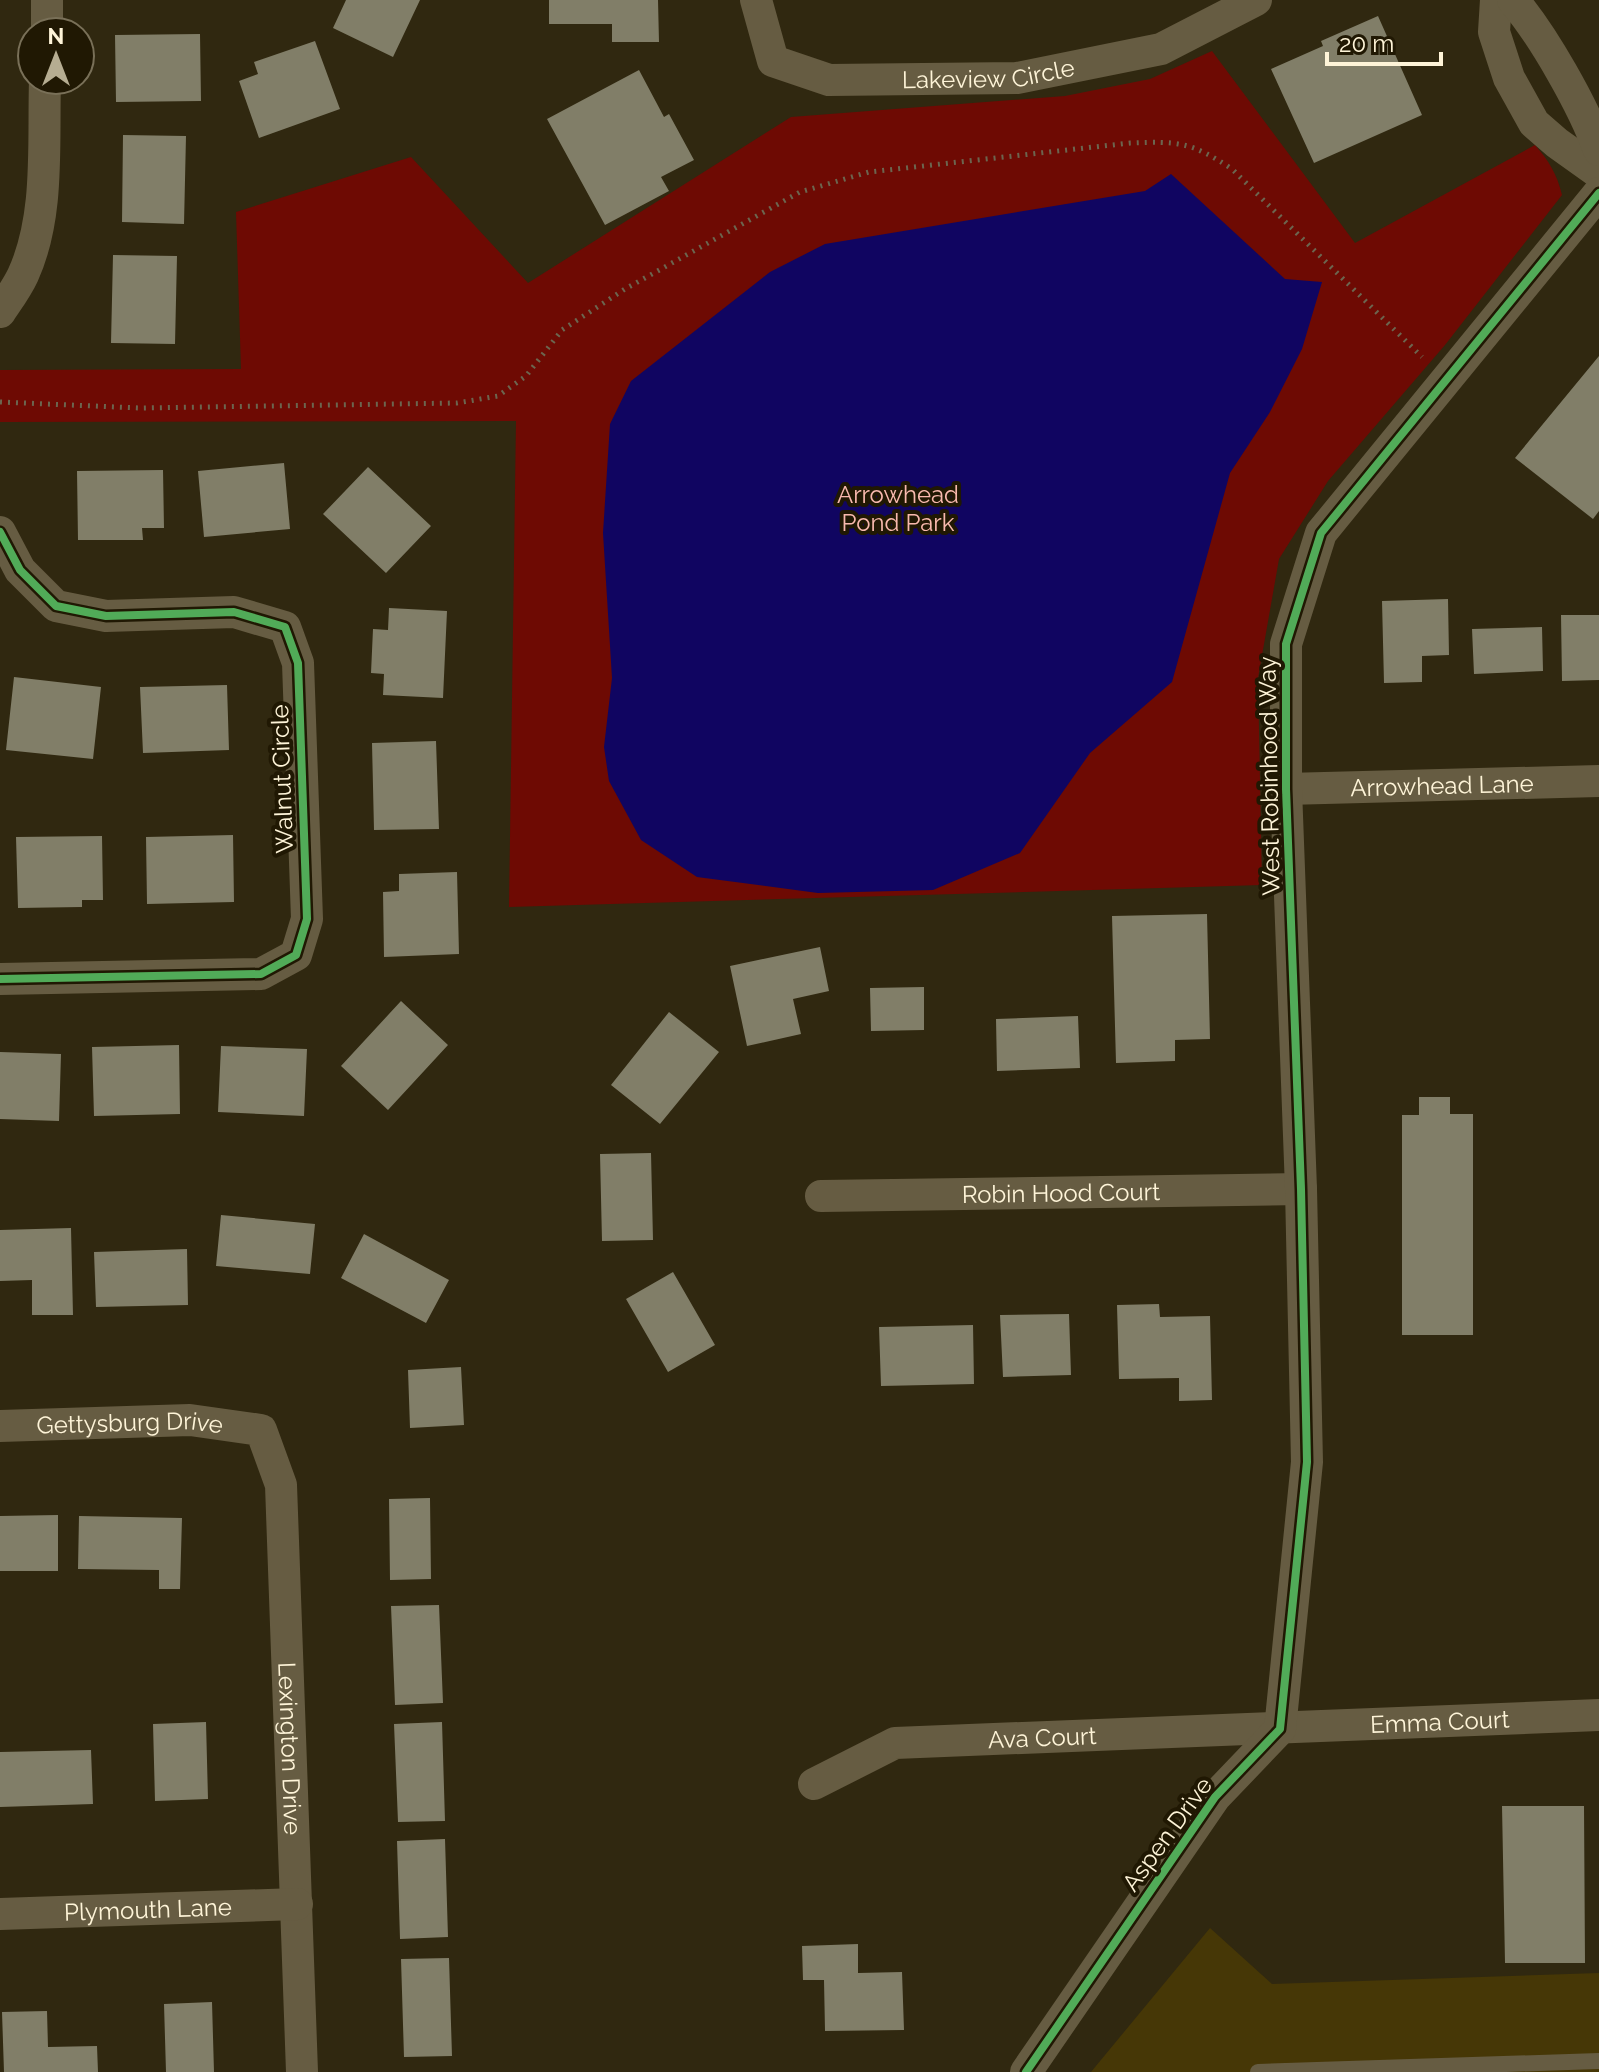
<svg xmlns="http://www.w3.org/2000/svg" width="1599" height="2072" font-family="Raleway,sans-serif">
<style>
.built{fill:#463706}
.green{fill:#6e0a03}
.water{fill:#100561}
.building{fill:#817e68}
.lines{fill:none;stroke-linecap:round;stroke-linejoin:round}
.path{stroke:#6c654f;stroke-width:5;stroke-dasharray:2 6;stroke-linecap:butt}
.lane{stroke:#665c42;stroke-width:16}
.street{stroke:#665c42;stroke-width:32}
.cycleway-casing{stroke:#201803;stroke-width:13}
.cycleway{stroke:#51ab58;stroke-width:8}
.labels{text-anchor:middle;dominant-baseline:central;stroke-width:8;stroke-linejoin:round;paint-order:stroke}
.street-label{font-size:24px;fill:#fef4d8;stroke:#201803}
.park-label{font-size:24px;fill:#f8b9ae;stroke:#201803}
</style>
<rect width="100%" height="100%" fill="#302810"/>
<path class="built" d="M 1210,1928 L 1272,1984 L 1599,1973 L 1599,2072 L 1091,2072 Z"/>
<path class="green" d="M 1212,51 L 1355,243 L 1535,145 C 1549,161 1557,174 1562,195 L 1445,345 L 1328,481 L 1279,559 L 1258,678 L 1262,885 L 509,907 L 516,421 L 0,422 L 0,370 L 241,369 L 236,212 L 411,157 L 528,283 L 791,117 L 1065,96 L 1150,79 Z"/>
<path class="water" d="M 1171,174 L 1285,279 L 1322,282 L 1302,349 L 1270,412 L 1230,473 L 1172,682 L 1090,753 L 1020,853 L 933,890 L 818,893 L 697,877 L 641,840 L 609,781 L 604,747 L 612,678 L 603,533 L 610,424 L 631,381 L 770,272 L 825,244 L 1145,191 Z"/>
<path class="building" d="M 346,0 L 420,0 L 393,57 L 333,28 Z
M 549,0 L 658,0 L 659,42 L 612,42 L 612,24 L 549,24 Z
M 1378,16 L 1422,115 L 1314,163 L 1271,69 L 1323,46 L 1321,41 Z
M 200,34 L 201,101 L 116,102 L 115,35 Z
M 315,41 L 340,109 L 259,138 L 239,81 L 258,74 L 254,62 Z
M 639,70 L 664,117 L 669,114 L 694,160 L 661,177 L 669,191 L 605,225 L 547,119 Z
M 123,135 L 186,136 L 184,224 L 122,222 Z
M 113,255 L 177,256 L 175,344 L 111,343 Z
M 1599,356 L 1599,511 L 1593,519 L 1515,458 Z
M 284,463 L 290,529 L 204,537 L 198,471 Z
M 368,467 L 431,526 L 386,573 L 323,514 Z
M 163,470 L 164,528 L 142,528 L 143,540 L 78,540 L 77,471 Z
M 1448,599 L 1449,655 L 1422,656 L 1422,682 L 1384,683 L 1382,601 Z
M 389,608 L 447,611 L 443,698 L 383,695 L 384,674 L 371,673 L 373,629 L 388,630 Z
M 1561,615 L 1599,615 L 1599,680 L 1562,681 Z
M 1542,627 L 1543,671 L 1474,674 L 1472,629 Z
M 14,677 L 101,687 L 93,759 L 6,750 Z
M 227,685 L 229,750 L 143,753 L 140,687 Z
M 436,741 L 439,829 L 374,830 L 372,743 Z
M 233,835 L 234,902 L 147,904 L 146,837 Z
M 102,836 L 103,900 L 82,900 L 82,907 L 18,908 L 16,837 Z
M 457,872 L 459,954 L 384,957 L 383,892 L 399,891 L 399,874 Z
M 1207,914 L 1210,1039 L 1175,1040 L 1175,1061 L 1116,1063 L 1112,916 Z
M 820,947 L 829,991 L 793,999 L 801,1034 L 747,1046 L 730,966 Z
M 924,987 L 924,1030 L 871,1031 L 870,988 Z
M 401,1001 L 448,1045 L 388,1110 L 341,1066 Z
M 669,1012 L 719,1052 L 660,1124 L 611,1085 Z
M 1078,1016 L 1080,1068 L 997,1071 L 996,1019 Z
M 179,1045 L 180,1114 L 94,1116 L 92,1047 Z
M 221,1046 L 307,1049 L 304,1116 L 218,1112 Z
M 0,1052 L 61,1054 L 59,1121 L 0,1119 Z
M 1419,1097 L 1450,1097 L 1450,1114 L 1473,1114 L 1473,1335 L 1402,1335 L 1402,1115 L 1419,1115 Z
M 651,1153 L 653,1240 L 602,1241 L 600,1154 Z
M 221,1215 L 315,1224 L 310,1274 L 216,1266 Z
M 71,1228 L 73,1315 L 32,1315 L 32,1280 L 0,1281 L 0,1230 Z
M 364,1234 L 449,1280 L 426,1323 L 341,1278 Z
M 187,1249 L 188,1305 L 96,1307 L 94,1252 Z
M 673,1272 L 715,1345 L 668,1372 L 626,1299 Z
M 1159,1304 L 1160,1317 L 1210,1316 L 1212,1400 L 1179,1401 L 1179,1378 L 1119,1379 L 1117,1305 Z
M 1069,1314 L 1071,1375 L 1003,1377 L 1000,1315 Z
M 973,1325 L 974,1384 L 881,1386 L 879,1327 Z
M 461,1367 L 464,1425 L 410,1428 L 408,1370 Z
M 430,1498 L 431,1579 L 390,1580 L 389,1499 Z
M 58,1515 L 58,1571 L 0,1571 L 0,1516 Z
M 79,1516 L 182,1518 L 180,1589 L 159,1589 L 159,1570 L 78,1569 Z
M 439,1605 L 443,1703 L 395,1705 L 391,1606 Z
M 206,1722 L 208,1799 L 155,1801 L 153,1724 Z
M 442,1722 L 445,1821 L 398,1822 L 394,1724 Z
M 91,1750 L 93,1804 L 0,1807 L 0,1752 Z
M 1502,1806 L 1584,1806 L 1585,1963 L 1505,1963 Z
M 445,1839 L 448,1937 L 400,1939 L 397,1841 Z
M 858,1944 L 858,1973 L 902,1972 L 904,2030 L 825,2031 L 824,1980 L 803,1980 L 802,1946 Z
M 449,1958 L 452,2056 L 404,2057 L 401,1959 Z
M 212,2002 L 214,2072 L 166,2072 L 164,2004 Z
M 47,2011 L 48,2047 L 97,2046 L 98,2072 L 4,2072 L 2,2012 Z"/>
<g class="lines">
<path class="path" d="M 0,402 L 140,408 L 457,403 L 498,396 L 526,376 L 562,330 L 625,289 L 800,192 L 869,172 L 1130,143 C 1179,141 1191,142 1232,169 L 1422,357"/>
<path class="lane" d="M 1258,2072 L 1599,2061"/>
<g class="street">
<path id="s1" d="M 756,0 L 773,61 L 829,80 L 1017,78 L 1161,49 L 1256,0"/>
<path d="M 1496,0 L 1494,32 L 1509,78 L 1534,123 L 1557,143 L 1599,173"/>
<path d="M 1513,0 C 1543,35 1584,107 1599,150"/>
<path d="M 47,32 L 47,0"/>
<path d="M 0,312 C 8,300 17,288 23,275 C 50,216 43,144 45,80"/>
<path d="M 0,532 L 20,570 L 56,606 L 106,616 L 234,612 L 285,627 L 298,663 L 307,919 L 296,955 L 261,974 L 0,979"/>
<path id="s2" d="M 1286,789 L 1599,781"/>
<path id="s3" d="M 821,1196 L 1301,1189"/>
<path id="s4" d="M 0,1426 L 190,1420 L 261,1430 L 281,1485 L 302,2072"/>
<path id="s5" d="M 814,1784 L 895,1743 L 1599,1715"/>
<path id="s6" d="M 0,1914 L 297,1904"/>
<path d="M 1026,2072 L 1215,1797 L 1280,1729 L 1307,1462 L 1301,1189 L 1286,789 L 1286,644 L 1321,533 L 1599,193"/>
</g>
<defs>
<path id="cycleway" d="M 0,532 L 20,570 L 56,606 L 106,616 L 234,612 L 285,627 L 298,663 L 307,919 L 296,955 L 261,974 L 0,979
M 1026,2072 L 1215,1797 L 1280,1729 L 1307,1462 L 1301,1189 L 1286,789 L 1286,644 L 1321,533 L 1599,193"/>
</defs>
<use href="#cycleway" class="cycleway-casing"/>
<use href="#cycleway" class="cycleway"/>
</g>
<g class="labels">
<g class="street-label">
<text stroke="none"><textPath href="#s1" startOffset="282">Lakeview Circle</textPath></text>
<text transform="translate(1269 776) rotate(-91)">West Robinhood Way</text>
<text transform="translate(282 779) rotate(-92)">Walnut Circle</text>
<text stroke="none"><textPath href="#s2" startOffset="156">Arrowhead Lane</textPath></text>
<text stroke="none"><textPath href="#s3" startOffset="240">Robin Hood Court</textPath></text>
<text stroke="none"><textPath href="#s4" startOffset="130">Gettysburg Drive</textPath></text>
<text stroke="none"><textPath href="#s5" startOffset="636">Emma Court</textPath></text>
<text stroke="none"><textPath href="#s5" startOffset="238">Ava Court</textPath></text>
<text stroke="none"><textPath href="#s4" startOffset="584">Lexington Drive</textPath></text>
<text transform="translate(1167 1834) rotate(-54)">Aspen Drive</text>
<text stroke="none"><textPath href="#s6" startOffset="148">Plymouth Lane</textPath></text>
</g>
<g class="park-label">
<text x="898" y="494">Arrowhead<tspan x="898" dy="28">Pond Park</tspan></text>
</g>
</g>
<g transform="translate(56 56)"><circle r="38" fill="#201803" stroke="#797058" stroke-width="2"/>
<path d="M0-6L14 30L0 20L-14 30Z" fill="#b6ad92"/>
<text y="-12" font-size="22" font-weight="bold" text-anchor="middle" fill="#fef4d8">N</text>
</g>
<path d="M1327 52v12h114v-12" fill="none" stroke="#fef4d8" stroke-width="4"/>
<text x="1339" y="52" font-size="24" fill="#fef4d8" stroke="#201803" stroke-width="6" paint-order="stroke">20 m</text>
</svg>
